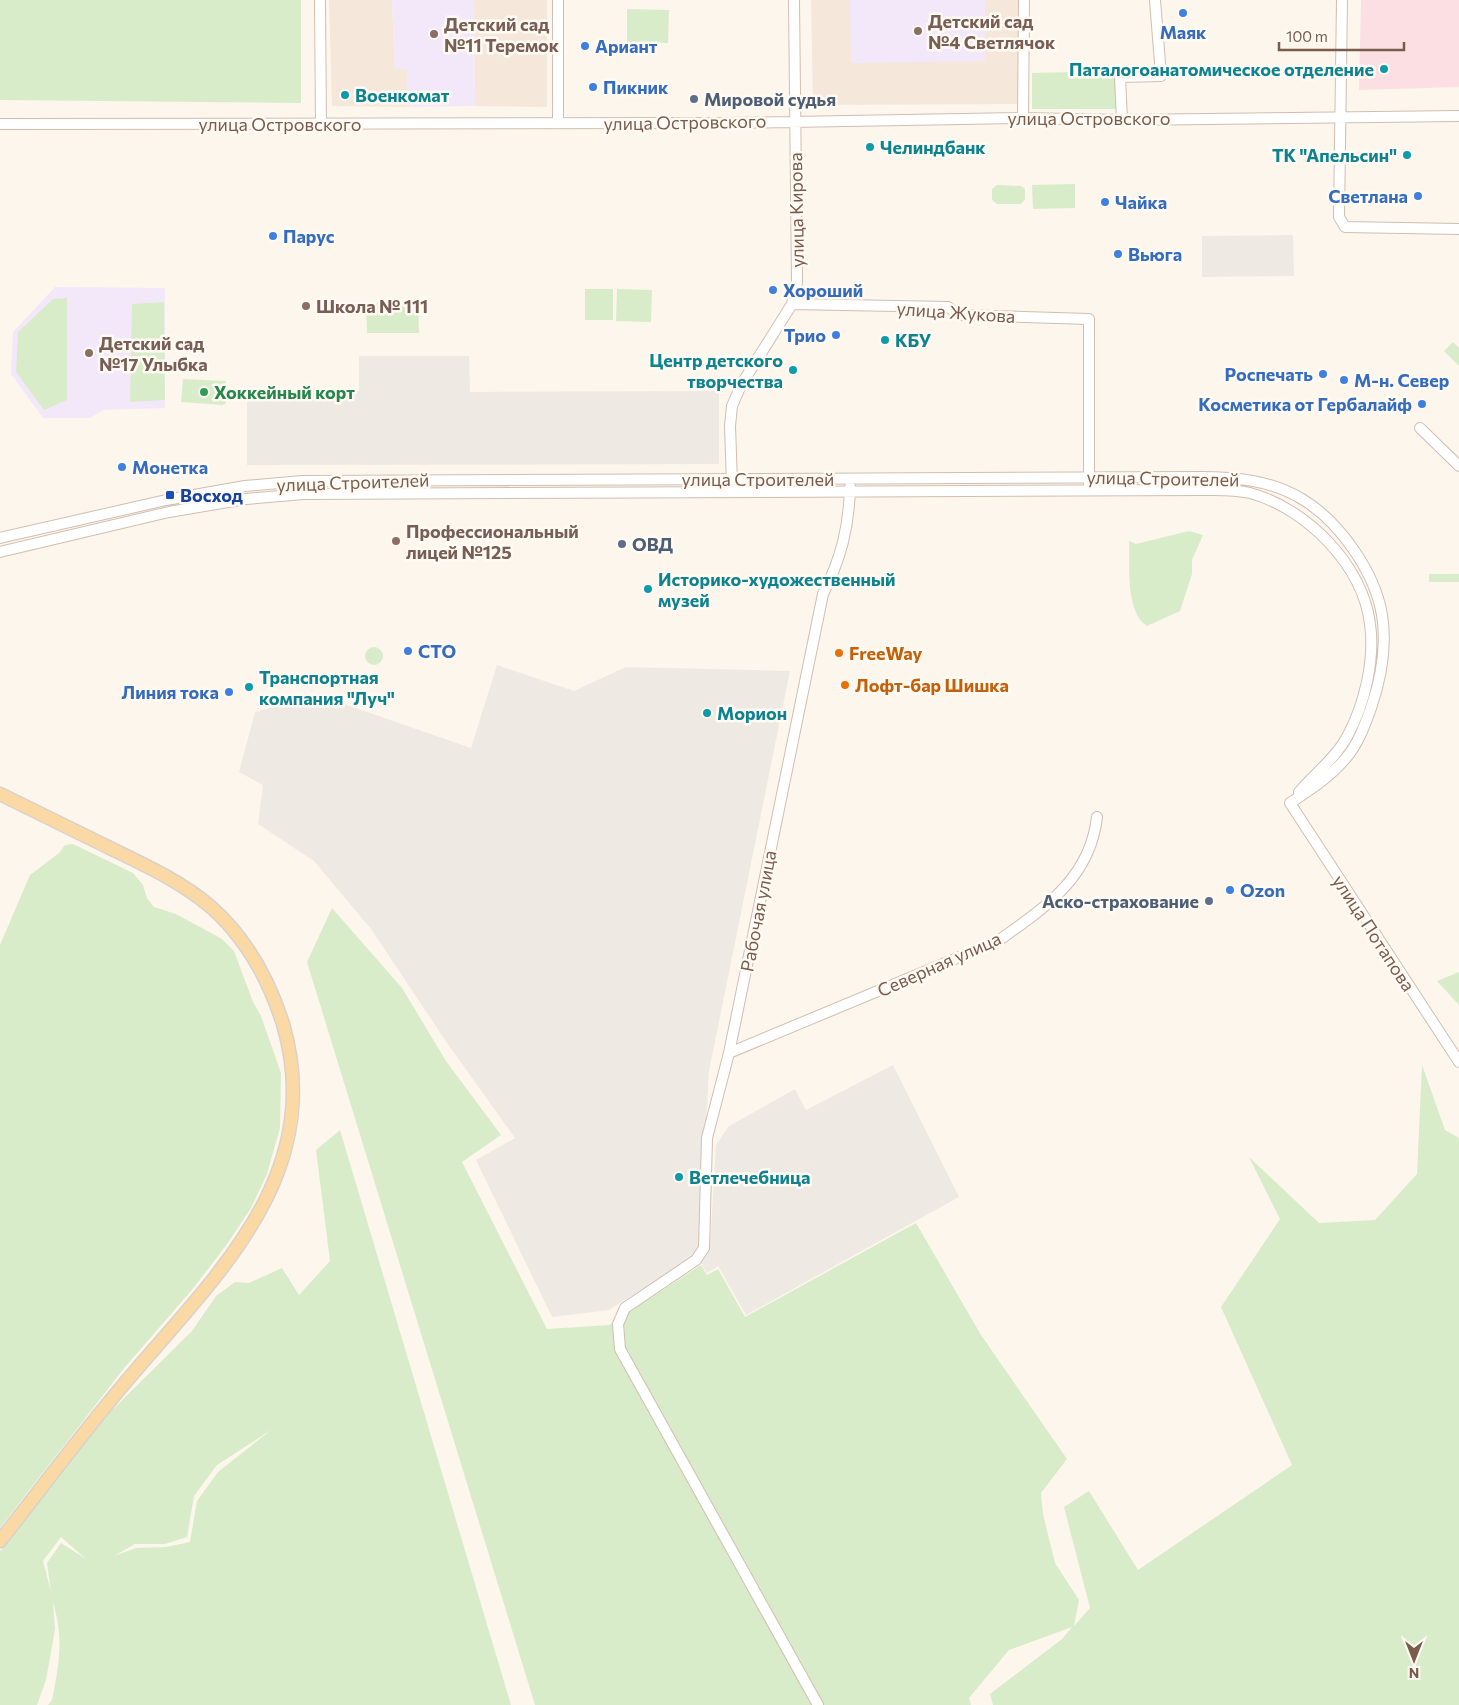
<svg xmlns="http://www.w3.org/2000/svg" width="1459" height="1705" font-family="Commissioner,sans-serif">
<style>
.residential{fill:#f5e8da}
.industrial{fill:#efe9e4}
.education{fill:#f3e8fa}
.medical{fill:#fbdfe3}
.green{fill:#d8ecc9;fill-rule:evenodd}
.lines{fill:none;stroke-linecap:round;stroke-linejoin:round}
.minor-casing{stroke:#d1beb0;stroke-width:12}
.major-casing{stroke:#dad1cd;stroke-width:15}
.minor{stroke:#fff;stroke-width:10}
.major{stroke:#fbd9a5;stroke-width:12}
.shop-dot{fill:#3f7fe0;stroke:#fffaf3;stroke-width:2}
.education-dot{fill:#8d6e63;stroke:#fffaf3;stroke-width:2}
.culture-dot{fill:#0f9aa8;stroke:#fffaf3;stroke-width:2}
.service-dot{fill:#5c6f8a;stroke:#fffaf3;stroke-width:2}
.leisure-dot{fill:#2e9e5b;stroke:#fffaf3;stroke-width:2}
.transit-dot{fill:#1a4fb4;stroke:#fffaf3;stroke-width:2}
.food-dot{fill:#e8710a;stroke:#fffaf3;stroke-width:2}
.labels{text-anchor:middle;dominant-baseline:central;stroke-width:5;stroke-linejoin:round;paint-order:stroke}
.education-label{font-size:18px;font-weight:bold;fill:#785e54;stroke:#fffaf3;text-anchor:start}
.shop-label{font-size:18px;font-weight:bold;fill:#366cbe;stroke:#fffaf3;text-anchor:start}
.culture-label{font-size:18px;font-weight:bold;fill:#0d838f;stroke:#fffaf3;text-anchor:start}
.service-label{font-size:18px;font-weight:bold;fill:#4e5e75;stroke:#fffaf3;text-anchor:start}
.street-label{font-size:18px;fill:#7a5c4d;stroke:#fffaf3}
.leisure-label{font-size:18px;font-weight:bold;fill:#27864d;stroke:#fffaf3;text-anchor:start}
.transit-label{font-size:18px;font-weight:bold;fill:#164399;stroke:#fffaf3;text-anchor:start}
.food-label{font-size:18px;font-weight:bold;fill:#c56008;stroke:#fffaf3;text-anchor:start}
</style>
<rect width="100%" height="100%" fill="#fdf6ec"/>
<path class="residential" d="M 329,0 L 392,0 L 395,69 L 407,69 L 407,107 L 332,106 Z
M 474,0 L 547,0 L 547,107 L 475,106 Z
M 811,0 L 1020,0 L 1020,104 L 813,105 Z"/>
<path class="industrial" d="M 1293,235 L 1294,276 L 1202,277 L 1202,236 Z
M 359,356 L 469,356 L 470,392 L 719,391 L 719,464 L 247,465 L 247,392 L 359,391 Z
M 497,665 L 574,691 L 626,667 L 790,671 L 709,1071 L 699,1247 L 688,1260 L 609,1310 L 552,1317 L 476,1160 L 515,1138 L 447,1043 L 371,929 L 314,861 L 258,824 L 263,785 L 239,772 L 255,712 L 318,695 L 471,748 Z
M 893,1065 L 959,1197 L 746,1315 L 718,1266 L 707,1273 L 701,1263 L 710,1247 L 716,1145 L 729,1126 L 795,1089 L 806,1110 Z"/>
<path class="education" d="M 392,0 L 474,0 L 475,106 L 407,107 L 407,69 L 395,69 Z
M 850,0 L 985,0 L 985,61 L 851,63 Z
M 55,287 L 165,288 L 165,408 L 104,410 L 90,418 L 43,418 L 11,374 L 13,332 Z"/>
<path class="medical" d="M 1361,0 L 1459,0 L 1459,87 L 1359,90 Z"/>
<path class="green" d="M 0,0 L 301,0 L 301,103 L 0,100 Z
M 627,9 L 669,10 L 668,43 L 627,42 Z
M 1116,71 L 1118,109 L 1032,109 L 1032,73 Z
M 1075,184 L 1075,208 L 1033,209 L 1032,185 Z
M 997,185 L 1021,186 L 1025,189 L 1025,199 L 1021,204 L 997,204 L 992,200 L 992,189 Z
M 585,289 L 613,289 L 613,320 L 585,320 Z
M 617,289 L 652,290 L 651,322 L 616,321 Z
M 67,298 L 67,400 L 44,410 L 16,372 L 18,332 L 53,299 Z
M 164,302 L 165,400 L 130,402 L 132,304 Z
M 418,303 L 419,333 L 367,333 L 366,304 Z
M 1453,342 L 1459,348 L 1459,366 L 1444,351 Z
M 183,379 L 226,381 L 226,403 L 223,405 L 181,402 Z
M 1189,531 L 1203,535 L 1192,560 L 1192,574 L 1180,611 L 1147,626 C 1125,612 1130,565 1129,541 L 1136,544 Z
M 1459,574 L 1459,582 L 1429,582 L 1429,574 Z
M365 656a9 9 0 1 1 18 0a9 9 0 1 1-18 0Z
M 73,844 L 133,873 L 143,885 L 147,898 L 154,907 L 176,914 L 222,939 L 234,951 L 253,1002 L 261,1016 L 281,1073 L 280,1128 L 267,1174 L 251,1208 L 225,1247 L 191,1291 L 125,1367 L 0,1528 L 0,945 L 30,875 L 59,853 L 65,845 Z
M 332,908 L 402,988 L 446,1061 L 501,1135 L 462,1162 L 547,1329 L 609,1325 L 701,1265 L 707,1275 L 718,1269 L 745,1317 L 916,1223 L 981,1335 L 1067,1459 L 1041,1493 L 1043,1514 L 1055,1563 L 1079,1600 L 1074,1626 L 1090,1608 L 1064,1507 L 1089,1491 L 1138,1570 L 1292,1465 L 1221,1307 L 1280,1219 L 1249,1157 L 1319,1223 L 1375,1220 L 1417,1174 L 1422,1065 L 1445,1130 L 1459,1138 L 1459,1705 L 993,1705 L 990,1694 L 1062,1639 L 1072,1627 L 1009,1650 L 969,1698 L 971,1705 L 535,1705 L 307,962 Z
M 1459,972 L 1459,1005 L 1437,981 Z
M 340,1130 L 511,1705 L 48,1705 L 52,1700 C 59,1666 64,1637 53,1603 L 55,1629 L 46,1680 L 37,1705 L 0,1705 L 0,1551 L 101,1421 L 192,1331 L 216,1296 L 235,1282 L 249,1283 L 282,1268 L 299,1295 L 330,1261 L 316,1150 ZM 271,1430 L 218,1472 L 197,1501 L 190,1542 L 166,1547 L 136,1548 L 114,1556 L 135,1544 L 165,1544 L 187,1537 L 194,1496 L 217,1465 ZM 61,1537 L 86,1559 L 61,1543 L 47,1563 L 51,1592 L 43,1561 Z"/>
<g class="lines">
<defs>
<path id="minor" d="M 320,0 L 321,124
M 558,0 L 558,122
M 1342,0 L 1339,217 L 1345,227 L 1459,229
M 1023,118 L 1024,0
M 1122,120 L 1120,77 L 1161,76 L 1155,0
M 0,124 L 727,123 L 1023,118 L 1122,120 L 1459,116
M 792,304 L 948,307 L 960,315 L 1089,319 L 1089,484
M 1420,428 L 1459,466
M 732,484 L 730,426 L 732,406 L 741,385 L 792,304 L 797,282 L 794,0
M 0,538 L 166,500 L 245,486 L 302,481 L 1200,477 C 1236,477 1270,480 1302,499 C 1339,521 1375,572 1382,615 C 1387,646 1381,679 1371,708 C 1365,725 1358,744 1346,758 C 1330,777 1310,790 1290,803
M 0,552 L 169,512 L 246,499 L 304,494 L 1200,490 C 1217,490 1234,489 1250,493 C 1306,508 1363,565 1370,624 C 1375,659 1365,703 1348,735 C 1336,758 1315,773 1299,792
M 1290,803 L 1459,1062
M 729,1053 L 998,941 C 1044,908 1090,879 1097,817
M 818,1705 L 620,1349 L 618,1324 L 625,1308 L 696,1260 L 704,1248 L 707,1138 L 729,1053 L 823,594 C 841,559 849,527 850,487"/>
<path id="major" d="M 0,794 C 39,813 78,832 116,851 C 149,867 183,883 211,907 C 246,938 269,980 283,1024 C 328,1177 212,1279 124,1384 C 81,1435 41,1489 0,1541"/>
</defs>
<use href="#minor" class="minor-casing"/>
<use href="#major" class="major-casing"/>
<use href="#minor" class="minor"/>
<use href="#major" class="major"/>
</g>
<g class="shop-dot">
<circle cx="1183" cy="13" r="5"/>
<circle cx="585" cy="46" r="5"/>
<circle cx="593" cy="87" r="5"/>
<circle cx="1418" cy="196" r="5"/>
<circle cx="1105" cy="202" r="5"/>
<circle cx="273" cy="236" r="5"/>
<circle cx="1118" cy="254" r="5"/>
<circle cx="773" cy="290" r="5"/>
<circle cx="836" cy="335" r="5"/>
<circle cx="1323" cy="374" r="5"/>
<circle cx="1344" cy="380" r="5"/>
<circle cx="1422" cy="404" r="5"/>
<circle cx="122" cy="467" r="5"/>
<circle cx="408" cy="651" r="5"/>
<circle cx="229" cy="692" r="5"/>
<circle cx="1230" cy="890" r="5"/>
</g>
<g class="education-dot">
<circle cx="918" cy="31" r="5"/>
<circle cx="434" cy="34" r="5"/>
<circle cx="306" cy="306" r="5"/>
<circle cx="89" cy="353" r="5"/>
<circle cx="396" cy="541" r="5"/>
</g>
<g class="culture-dot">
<circle cx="1384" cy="69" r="5"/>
<circle cx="345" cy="95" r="5"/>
<circle cx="870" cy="147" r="5"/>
<circle cx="1407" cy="155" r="5"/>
<circle cx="885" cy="340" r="5"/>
<circle cx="793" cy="370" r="5"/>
<circle cx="648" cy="589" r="5"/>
<circle cx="249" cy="687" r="5"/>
<circle cx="707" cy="713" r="5"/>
<circle cx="679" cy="1177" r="5"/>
</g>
<g class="service-dot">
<circle cx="694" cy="99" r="5"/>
<circle cx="622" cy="544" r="5"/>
<circle cx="1209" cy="901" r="5"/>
</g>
<circle class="leisure-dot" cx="204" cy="392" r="5"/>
<rect class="transit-dot" x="165" y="490" width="10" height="10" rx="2.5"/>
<g class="food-dot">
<circle cx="839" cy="653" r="5"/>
<circle cx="845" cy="685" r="5"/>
</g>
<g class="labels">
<g class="education-label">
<text x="928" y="21">Детский сад<tspan x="928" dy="21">№4 Светлячок</tspan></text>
<text x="444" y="24">Детский сад<tspan x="444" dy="21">№11 Теремок</tspan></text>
<text x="316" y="306">Школа № 111</text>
<text x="99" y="343">Детский сад<tspan x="99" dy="21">№17 Улыбка</tspan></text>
<text x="406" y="531">Профессиональный<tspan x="406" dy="21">лицей №125</tspan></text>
</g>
<g class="shop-label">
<text x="1183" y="32" text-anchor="middle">Маяк</text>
<text x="595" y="46">Ариант</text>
<text x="603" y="87">Пикник</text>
<text x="1408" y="196" text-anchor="end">Светлана</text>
<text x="1115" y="202">Чайка</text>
<text x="283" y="236">Парус</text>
<text x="1128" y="254">Вьюга</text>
<text x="783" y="290">Хороший</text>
<text x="826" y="335" text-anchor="end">Трио</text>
<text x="1313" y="374" text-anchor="end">Роспечать</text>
<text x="1354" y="380">М-н. Север</text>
<text x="1412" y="404" text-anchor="end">Косметика от Гербалайф</text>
<text x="132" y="467">Монетка</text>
<text x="418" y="651">СТО</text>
<text x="219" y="692" text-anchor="end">Линия тока</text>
<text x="1240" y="890">Ozon</text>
</g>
<g class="culture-label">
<text x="1374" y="69" text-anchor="end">Паталогоанатомическое отделение</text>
<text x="355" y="95">Военкомат</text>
<text x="880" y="147">Челиндбанк</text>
<text x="1397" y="155" text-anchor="end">ТК "Апельсин"</text>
<text x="895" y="340">КБУ</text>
<text x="783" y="360" text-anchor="end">Центр детского<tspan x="783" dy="21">творчества</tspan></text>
<text x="658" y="579">Историко-художественный<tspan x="658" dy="21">музей</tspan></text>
<text x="259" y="677">Транспортная<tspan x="259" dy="21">компания "Луч"</tspan></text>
<text x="717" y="713">Морион</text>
<text x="689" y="1177">Ветлечебница</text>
</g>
<g class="service-label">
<text x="704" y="99">Мировой судья</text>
<text x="632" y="544">ОВД</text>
<text x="1199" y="901" text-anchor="end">Аско-страхование</text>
</g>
<g class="street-label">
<text x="1089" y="118">улица Островского</text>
<text transform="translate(685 122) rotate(-1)">улица Островского</text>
<text x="280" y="124">улица Островского</text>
<text transform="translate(796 210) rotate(-91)">улица Кирова</text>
<text transform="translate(956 312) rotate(4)">улица Жукова</text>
<text transform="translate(1163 478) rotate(1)">улица Строителей</text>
<text x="758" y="479">улица Строителей</text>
<text transform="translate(353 482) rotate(-2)">улица Строителей</text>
<text transform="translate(758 911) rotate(-79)">Рабочая улица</text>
<text transform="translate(1374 933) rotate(57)">улица Потапова</text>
<text transform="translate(939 964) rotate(-24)">Северная улица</text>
</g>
<g class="leisure-label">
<text x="214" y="392">Хоккейный корт</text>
</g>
<g class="transit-label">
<text x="180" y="495">Восход</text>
</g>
<g class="food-label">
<text x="849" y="653">FreeWay</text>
<text x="855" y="685">Лофт-бар Шишка</text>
</g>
</g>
<g transform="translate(1414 1660) rotate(180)" stroke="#fffaf3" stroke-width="4" paint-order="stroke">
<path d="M0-4L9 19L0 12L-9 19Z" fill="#7a5c4d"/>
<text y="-8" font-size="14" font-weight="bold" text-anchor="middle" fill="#7a5c4d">N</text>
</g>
<path d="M1279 42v8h125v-8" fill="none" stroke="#7a5c4d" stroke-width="2.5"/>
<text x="1286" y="42" font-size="15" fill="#7a5c4d" stroke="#fffaf3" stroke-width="4" paint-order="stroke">100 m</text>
</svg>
